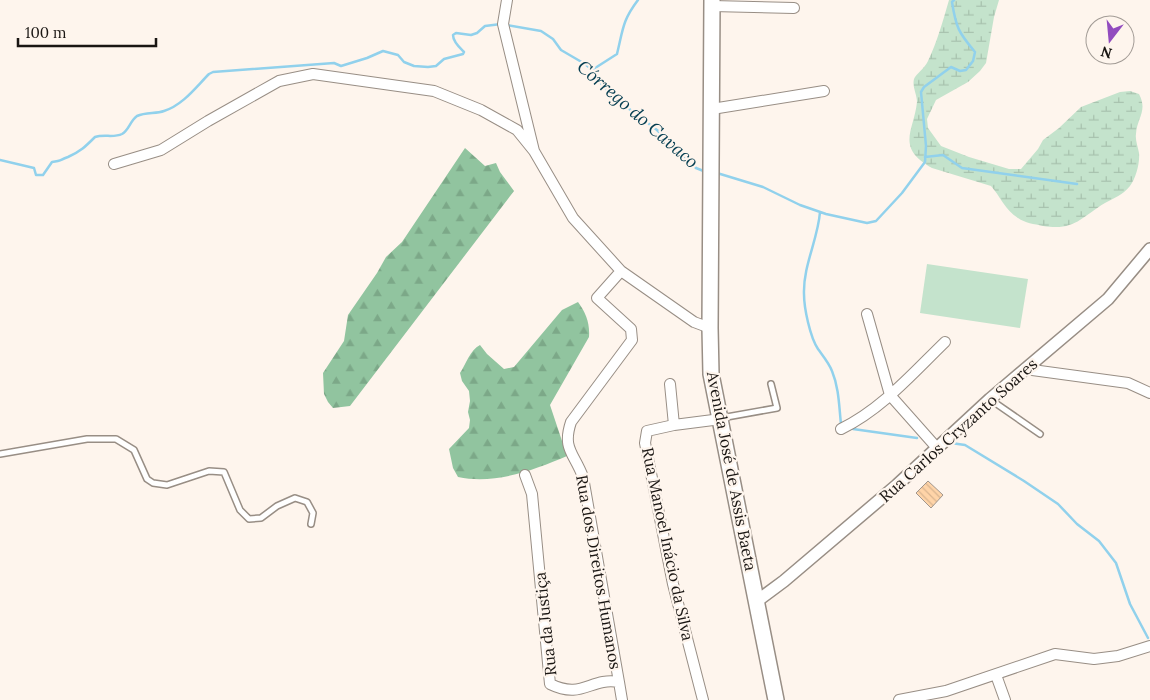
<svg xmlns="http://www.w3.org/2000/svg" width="1150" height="700" font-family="Lora,serif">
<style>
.forest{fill:url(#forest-firs)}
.wetland{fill:url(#wetland-marsh)}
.pitch{fill:#c4e3cc}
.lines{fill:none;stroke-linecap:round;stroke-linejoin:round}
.stream{stroke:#91d1ec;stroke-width:2.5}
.building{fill:url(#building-back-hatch);stroke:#a0968d}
.service-casing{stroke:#988e85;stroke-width:8}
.minor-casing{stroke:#988e85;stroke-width:12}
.tertiary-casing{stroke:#988e85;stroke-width:14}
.primary-casing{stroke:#988e85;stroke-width:18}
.service{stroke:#fff;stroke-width:5}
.minor{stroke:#fff;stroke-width:10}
.tertiary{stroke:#fff;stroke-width:11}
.primary{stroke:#fff;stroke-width:15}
.labels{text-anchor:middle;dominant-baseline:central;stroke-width:4.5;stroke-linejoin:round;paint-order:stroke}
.street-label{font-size:16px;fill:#1a1613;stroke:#fef5ed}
.water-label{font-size:18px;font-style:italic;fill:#053e51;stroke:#fef5ed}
</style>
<defs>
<pattern id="forest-firs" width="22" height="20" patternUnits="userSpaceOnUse" patternTransform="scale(1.25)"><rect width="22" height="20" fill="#91c49f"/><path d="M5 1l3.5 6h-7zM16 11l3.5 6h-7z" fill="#7ca888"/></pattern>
<pattern id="wetland-marsh" width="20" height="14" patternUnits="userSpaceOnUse" patternTransform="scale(1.25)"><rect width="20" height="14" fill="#c4e3cc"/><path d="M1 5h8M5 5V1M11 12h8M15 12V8" fill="none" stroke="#a8c2ae"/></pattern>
<pattern id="building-back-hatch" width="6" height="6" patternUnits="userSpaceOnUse" patternTransform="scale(1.25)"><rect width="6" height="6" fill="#ffd4a8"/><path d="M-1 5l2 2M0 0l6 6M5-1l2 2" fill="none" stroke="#dab590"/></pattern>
</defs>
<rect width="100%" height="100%" fill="#fef5ed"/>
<path class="forest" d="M 465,148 L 485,166 L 496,163 L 500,172 L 514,191 L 350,406 L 333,408 L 328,402 L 324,394 L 323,373 L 344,341 L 348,315 L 377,273 L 386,257 L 402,242 Z
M 578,302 C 586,313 590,323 589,337 L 550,405 L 567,456 C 534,470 495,485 458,477 L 453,468 L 449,449 L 469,428 L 470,420 L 468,412 L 470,401 L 469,391 L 462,381 L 460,373 C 466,364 470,350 480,345 L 487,354 L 504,369 L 514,367 L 562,310 Z"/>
<path class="wetland" d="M 949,0 L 999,0 L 994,17 L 986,63 L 980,71 L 968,82 L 936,100 L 927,119 L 928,128 L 941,146 L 969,157 L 1009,169 L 1021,169 L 1038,149 L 1043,140 L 1059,128 L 1081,107 L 1120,92 L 1130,91 L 1139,94 C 1148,111 1137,118 1136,134 C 1135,140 1138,147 1139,153 C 1140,163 1136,178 1130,186 C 1123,195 1114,198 1105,203 C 1080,218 1075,231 1043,226 C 1034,224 1025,223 1018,218 C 1005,210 1000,196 991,186 L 932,168 C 895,147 914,131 917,102 C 917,94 912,87 914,79 C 916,74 925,68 928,61 C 937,42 943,21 949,0 Z"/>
<path class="pitch" d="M 927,264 L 1028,279 L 1020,328 L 920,313 Z"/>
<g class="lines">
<path class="stream" d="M 507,25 L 541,31 L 553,39 L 561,50 L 585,64 L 596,73 L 602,85 L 612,96 L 657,130 L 696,168 L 706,172
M 592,70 L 617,54 C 623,30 622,21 638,0
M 925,157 L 943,155 L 962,168 L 1077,184
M 0,160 L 34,168 L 36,175 L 43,175 L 52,162 C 63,161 59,160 68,157 C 81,151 85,147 95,137 C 104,134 114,138 122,134 C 129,130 130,121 137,116 C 146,112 156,114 164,111 C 183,105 196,87 209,74 L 213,72 L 334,63 L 341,66 L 367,58 L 383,51 L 398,55 L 404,62 L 414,66 L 428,67 L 436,66 L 444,59 L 463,54 L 464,52 C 460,48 453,42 453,35 L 456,33 L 471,35 L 477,33 L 485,26 L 501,24
M 717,173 L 763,187 L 800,205 L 826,214 L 867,223 L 876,221 L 902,193 L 925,162 L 926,146 L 921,92 L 924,87 L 951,67 L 960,71 L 966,70 L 973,61 L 975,52 C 959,33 956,28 952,2 L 954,0
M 820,212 C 818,239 803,266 804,294 C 804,308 810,337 818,349 C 823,356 829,363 832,371 C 839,388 839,406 841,424
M 853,429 L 917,438
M 951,443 L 965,445 L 1024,481 L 1058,504 L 1077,524 L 1099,541 L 1116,563 L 1130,604 L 1148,638"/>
</g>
<path class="building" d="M 928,481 L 943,495 L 931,508 L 916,493 Z"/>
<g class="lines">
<defs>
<path id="service" d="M 991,400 L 1040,434
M 721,418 L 777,408 L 771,384
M 0,454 L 87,439 L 116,439 L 134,450 L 147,479 L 153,483 L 167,485 L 209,471 L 224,472 L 240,510 L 249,519 L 261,518 L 277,506 L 295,498 L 307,502 L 313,513 L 311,524"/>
<path id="minor" d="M 507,0 L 503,24 L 534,151 L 573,218 L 621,271 L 694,322 L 710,328
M 712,6 L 794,8
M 712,109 L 824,91
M 114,164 L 161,150 L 208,121 L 279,81 L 313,74 L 434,91 L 481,110 L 517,130 L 534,151
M 867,314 L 890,395 L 937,448
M 1025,369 L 1128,383 L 1150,393
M 670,384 L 674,425
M 841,429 C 882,409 913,373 945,342
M 525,475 L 532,494 L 550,684 C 583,700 590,677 619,682 L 622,700
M 996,675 L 1005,700
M 619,682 L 583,477 C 574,453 562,449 571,422 L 632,340 L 631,329 L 597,298 L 621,271
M 703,700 L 673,584 L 645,443 L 647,431 L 674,425 L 721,419
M 899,700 L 946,691 L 1055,654 L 1094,659 L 1118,656 L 1150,646"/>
<path id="tertiary" d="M 757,601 L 784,581 L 897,485 L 990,399 L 1108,299 L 1150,249"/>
<path id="primary" d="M 712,0 L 710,328 L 711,374 L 776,700"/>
</defs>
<use href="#service" class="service-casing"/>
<use href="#minor" class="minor-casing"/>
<use href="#tertiary" class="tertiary-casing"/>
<use href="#primary" class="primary-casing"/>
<use href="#service" class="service"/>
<use href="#minor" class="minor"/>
<use href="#tertiary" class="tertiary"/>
<use href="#primary" class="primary"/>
</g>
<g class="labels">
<g class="street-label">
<text transform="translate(958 430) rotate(-42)">Rua Carlos Cryzanto Soares</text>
<text transform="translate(732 471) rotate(79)">Avenida José de Assis Baeta</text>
<text transform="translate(668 544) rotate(78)">Rua Manoel Inácio da Silva</text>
<text transform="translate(599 572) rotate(80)">Rua dos Direitos Humanos</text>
<text transform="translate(545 624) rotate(-96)">Rua da Justiça</text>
</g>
<g class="water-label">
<text transform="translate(638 114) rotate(41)">Córrego do Cavaco</text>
</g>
</g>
<g transform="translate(1110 40) rotate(196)"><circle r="24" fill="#fef5ed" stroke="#a39c96"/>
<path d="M0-4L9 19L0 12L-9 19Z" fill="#924cbf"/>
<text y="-8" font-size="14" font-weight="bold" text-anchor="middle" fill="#1a1613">N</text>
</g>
<path d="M18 38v8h138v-8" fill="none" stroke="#1a1613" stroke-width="2.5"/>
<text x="25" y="38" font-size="15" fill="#1a1613" stroke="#fef5ed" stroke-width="4" paint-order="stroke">100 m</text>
</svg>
